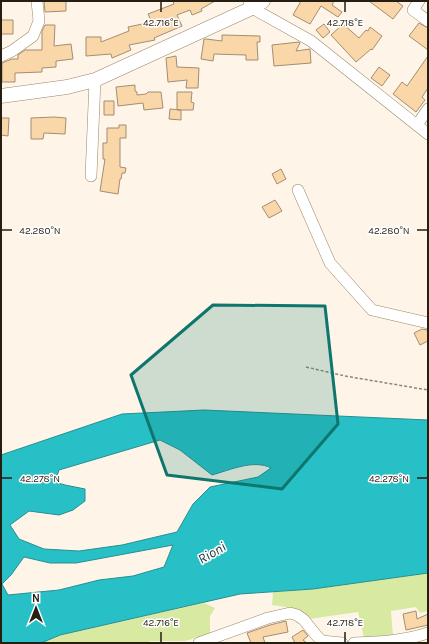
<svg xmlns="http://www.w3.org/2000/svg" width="429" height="644" font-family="Karla,sans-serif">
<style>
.green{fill:#d8e9a2}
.water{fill:#27c0c7;stroke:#278f91;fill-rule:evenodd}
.building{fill:#fad7a9;stroke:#a48d70}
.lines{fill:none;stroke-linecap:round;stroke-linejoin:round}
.minor-casing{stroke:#9c8669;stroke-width:12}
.major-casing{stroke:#9c8669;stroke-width:15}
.path{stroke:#8f8679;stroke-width:1.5;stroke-dasharray:3 2;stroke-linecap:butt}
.minor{stroke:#fff;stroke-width:11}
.major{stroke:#fff;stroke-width:14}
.marked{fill:#0f766e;fill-opacity:0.2;stroke:#0f766e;stroke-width:3;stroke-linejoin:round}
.ticks{fill:none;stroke:#271e12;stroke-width:1.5}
.labels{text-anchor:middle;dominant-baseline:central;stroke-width:3;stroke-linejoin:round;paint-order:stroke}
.water-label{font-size:14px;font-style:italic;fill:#1b3233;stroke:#fff}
.ticks-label{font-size:10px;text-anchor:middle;fill:#271e12;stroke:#fff;stroke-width:3;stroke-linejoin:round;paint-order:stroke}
</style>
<rect width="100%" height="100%" fill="#fef5e8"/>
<path class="green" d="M 428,573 L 428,611 L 420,613 L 416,607 L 391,611 L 393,636 L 364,638 L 358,612 L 309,619 L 292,608 L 272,605 L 273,592 L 313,589 Z
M 204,603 L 215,608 L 210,616 L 210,634 L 185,641 L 151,641 L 145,643 L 41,643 L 60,635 Z"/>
<path class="water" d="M 204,410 L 428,420 L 428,573 L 313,589 L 240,594 L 60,635 L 41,643 L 1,643 L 1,455 L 122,414 ZM 160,440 L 180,450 L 212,475 C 230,470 254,459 271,468 L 258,477 L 210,487 L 193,504 L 177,532 L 122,545 L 79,551 L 44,549 L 19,539 L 10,525 L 29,511 L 59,515 L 73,510 L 85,501 L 85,489 L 65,485 L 55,482 L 59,470 ZM 173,545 L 164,567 L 133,576 L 99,580 L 59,590 L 8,595 L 2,584 L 11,575 L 24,557 L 50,563 L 76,563 Z"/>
<path class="building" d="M 44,1 L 66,1 L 66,11 L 45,12 Z
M 173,1 L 215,1 L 201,9 L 202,11 L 192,15 L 190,10 L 177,15 L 182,26 L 154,38 L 155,40 L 129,45 L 131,50 L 112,58 L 111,54 L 86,56 L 86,37 L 101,37 L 101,42 L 129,31 L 128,27 L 152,22 L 148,14 L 174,4 Z
M 301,1 L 334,1 L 332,5 L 342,12 L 338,17 L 321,6 L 310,24 L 293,15 Z
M 369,1 L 396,1 L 403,6 L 393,19 Z
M 1,20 L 13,20 L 13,34 L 1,34 Z
M 419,23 L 428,28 L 428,50 L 409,36 Z
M 324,24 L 330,32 L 323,38 L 316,30 Z
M 343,24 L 359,38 L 366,30 L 368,31 L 370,27 L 382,36 L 372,50 L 371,49 L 356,62 L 331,35 Z
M 45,25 L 55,25 L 54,46 L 71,44 L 73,59 L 56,61 L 56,67 L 42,68 L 42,72 L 15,73 L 15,82 L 2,82 L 2,63 L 12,59 L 18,59 L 18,55 L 25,50 L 42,50 L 42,31 Z
M 222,35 L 260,36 L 260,42 L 257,42 L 258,60 L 246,60 L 246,55 L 214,54 L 213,61 L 201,59 L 204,39 L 206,39 L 222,41 Z
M 299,42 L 300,43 L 296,51 L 310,49 L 311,63 L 274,66 L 272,45 Z
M 176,56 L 177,67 L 199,68 L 198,88 L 186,88 L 187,80 L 168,82 L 166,58 Z
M 428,56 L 428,88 L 422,97 L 425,100 L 416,112 L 393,94 L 402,82 L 407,86 Z
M 379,67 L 390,75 L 382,86 L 371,78 Z
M 135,85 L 135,91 L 137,92 L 137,95 L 146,94 L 148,92 L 161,92 L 163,108 L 144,110 L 143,103 L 118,106 L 116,87 Z
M 177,92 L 192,92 L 191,102 L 194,103 L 193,110 L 177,110 Z
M 104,101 L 114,101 L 114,115 L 104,115 Z
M 170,109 L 181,110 L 181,120 L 169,119 Z
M 54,117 L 66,118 L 65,134 L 44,133 L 43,139 L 31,139 L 31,118 Z
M 1,118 L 9,118 L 8,136 L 1,135 Z
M 119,125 L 126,125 L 126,138 L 120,138 L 120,167 L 126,168 L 125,173 L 122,173 L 121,179 L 120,179 L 118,194 L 100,191 L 105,159 L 103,159 L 103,143 L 107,143 L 107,128 L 119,128 Z
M 281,169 L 286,179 L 277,184 L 272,174 Z
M 275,200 L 282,211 L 269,218 L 262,207 Z
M 422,329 L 427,330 L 428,332 L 428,341 L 420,345 L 414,333 Z
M 416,611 L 417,619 L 428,614 L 428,625 L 406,630 L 403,614 Z
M 286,621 L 288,632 L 263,637 L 265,643 L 251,643 L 247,633 L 270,625 Z
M 303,630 L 308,636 L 303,640 L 307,643 L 295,643 L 292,637 Z"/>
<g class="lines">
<defs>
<path id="minor" d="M 249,1 L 252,8 L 311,41 L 428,134
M 419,1 L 413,10 L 428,21
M 1,56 L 12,51 L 33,36 L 39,21 L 37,1
M 417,125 L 428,109
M 91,176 L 95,80
M 298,190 L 330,263 L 372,310 L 428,323
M 199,643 L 268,618 L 290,613 L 297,615 L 304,620 L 316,635 L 322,641 L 342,643
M 354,643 C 379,642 404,641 428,633"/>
<path id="major" d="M 1,96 L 67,87 L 95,80 L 252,8 L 263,1"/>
</defs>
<use href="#minor" class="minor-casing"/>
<use href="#major" class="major-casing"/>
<path class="path" d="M 306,367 L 345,376 L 428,390"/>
<use href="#minor" class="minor"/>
<use href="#major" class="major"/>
</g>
<path class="marked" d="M 213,305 L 325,306 L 338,424 L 282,489 L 167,475 L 131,375 Z"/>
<path class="ticks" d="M 161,2 L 161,12M 345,2 L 345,12M 2,230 L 12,230M 417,230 L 427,230M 2,478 L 12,478M 417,478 L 427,478M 161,632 L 161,642M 345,632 L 345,642"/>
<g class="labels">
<g class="water-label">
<text transform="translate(212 553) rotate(-30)">Rioni</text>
</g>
</g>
<g class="ticks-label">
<text x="161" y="26">42.716°E</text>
<text x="345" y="26">42.718°E</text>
<text x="40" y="234">42.280°N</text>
<text x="389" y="234">42.280°N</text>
<text x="40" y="482">42.278°N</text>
<text x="389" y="482">42.278°N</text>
<text x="161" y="626">42.716°E</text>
<text x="345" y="626">42.718°E</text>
</g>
<rect width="429" height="644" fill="none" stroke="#271e12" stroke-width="4"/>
<g transform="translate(36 608)" stroke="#ffffff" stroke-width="3" paint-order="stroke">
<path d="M0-3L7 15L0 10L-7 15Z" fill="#271e12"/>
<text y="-6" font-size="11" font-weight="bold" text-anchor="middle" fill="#271e12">N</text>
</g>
</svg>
